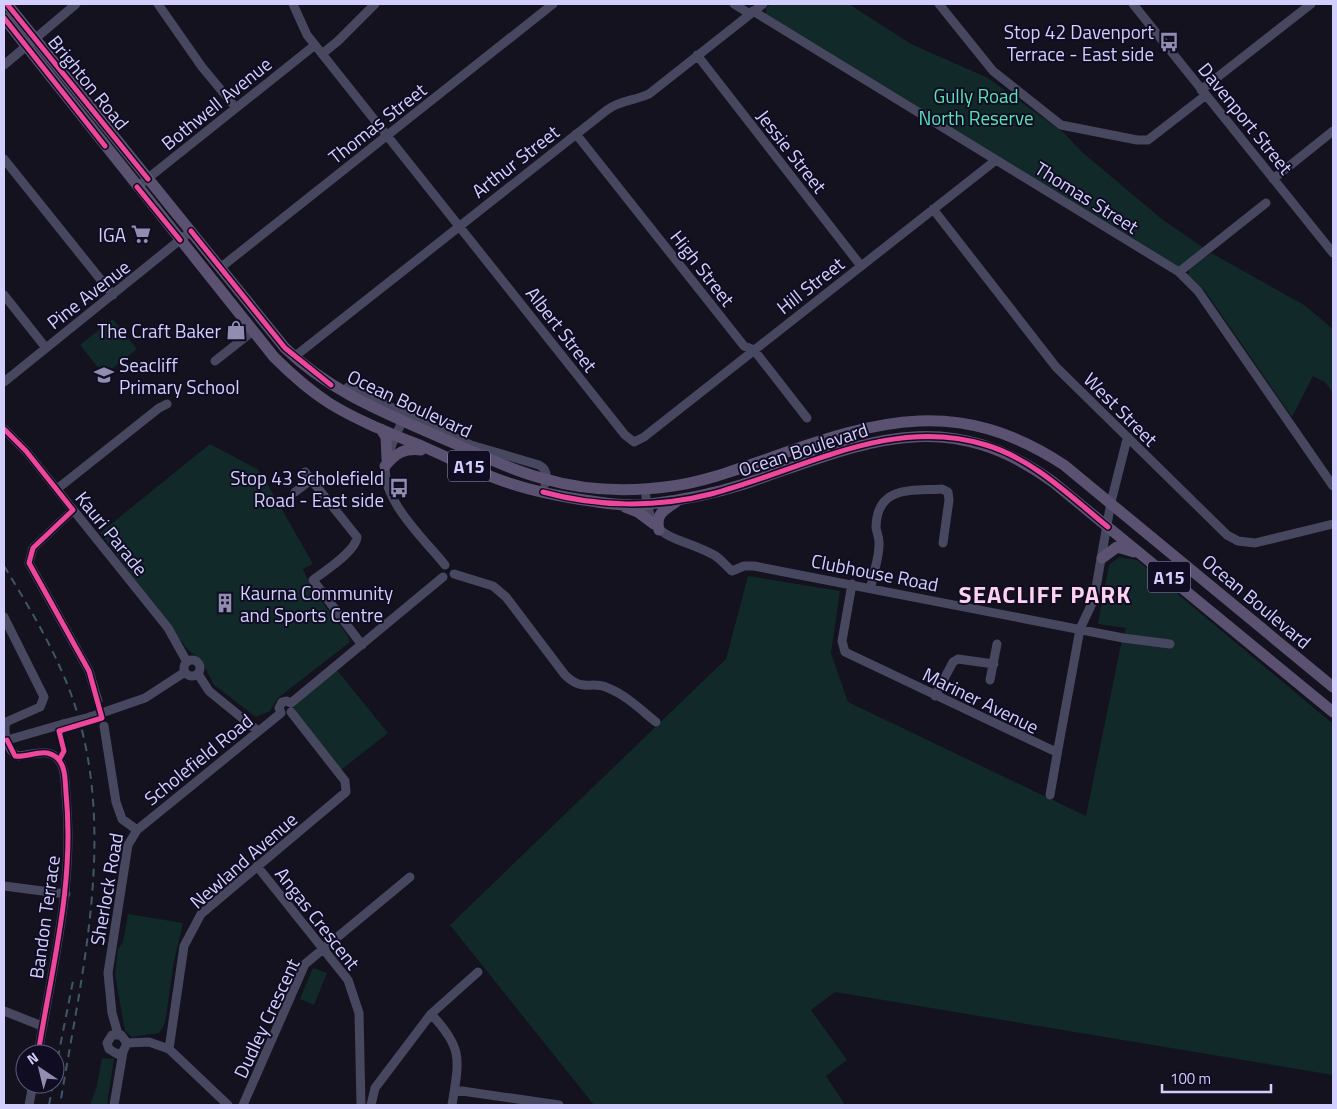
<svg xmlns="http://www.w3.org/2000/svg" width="1337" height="1109" font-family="'Titillium Web',sans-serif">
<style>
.green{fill:#112928}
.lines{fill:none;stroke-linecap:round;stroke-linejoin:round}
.minor{stroke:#47475f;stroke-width:9}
.major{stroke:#5b5171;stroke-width:11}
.rail{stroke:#3f5868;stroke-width:2;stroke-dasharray:8 6;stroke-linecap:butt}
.minor-bridge{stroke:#47475f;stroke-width:9}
.cycleway-casing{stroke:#100d23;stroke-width:8}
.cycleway{stroke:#ed469a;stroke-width:5}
.labels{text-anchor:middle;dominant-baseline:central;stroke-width:4;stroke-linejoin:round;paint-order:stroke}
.shield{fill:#100d23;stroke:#9895bd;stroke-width:1}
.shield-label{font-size:18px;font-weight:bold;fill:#d2cfff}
.poi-label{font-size:19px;fill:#d2cfff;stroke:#100d23;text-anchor:end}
.street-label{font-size:19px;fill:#d2cfff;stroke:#100d23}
.park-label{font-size:19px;fill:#58e2b7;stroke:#100d23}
.district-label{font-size:24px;font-weight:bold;letter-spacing:1px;fill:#ffd1f1;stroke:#100d23}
</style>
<rect width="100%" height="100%" fill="#14121e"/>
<path class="green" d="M 771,4 L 849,4 L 911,44 L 988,78 L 1064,133 L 1082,152 L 1163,220 L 1204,248 L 1178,268 L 766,14 L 766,8 Z
M 1211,253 L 1304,305 L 1333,329 L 1333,393 L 1325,382 L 1313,376 L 1292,417 L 1205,291 L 1189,276 L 1189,270 Z
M 113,319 L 137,349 L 104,375 L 80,345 Z
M 210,444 L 257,469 L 263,476 L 313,564 L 303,569 C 313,594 332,614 348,636 L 350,642 L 278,698 L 270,711 L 256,717 L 214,685 L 202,661 L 188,650 L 100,533 Z
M 1119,557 L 1137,560 L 1333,724 L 1333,1075 L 835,992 L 811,1010 L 847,1060 L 826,1076 L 844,1103 L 841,1105 L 594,1105 L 450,925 L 726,659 L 748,576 L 840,591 L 831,653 L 848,702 L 1086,816 L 1120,649 L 1126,628 L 1098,624 L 1109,565 Z
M 336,669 L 388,733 L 341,770 L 294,711 L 294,704 Z
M 128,914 L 183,923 L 174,961 L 165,1023 L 159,1033 L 132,1037 L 125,1031 L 115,974 L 118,949 L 123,942 Z
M 313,968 L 327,973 L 314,1005 L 300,999 Z
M 102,1058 L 114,1059 L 107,1105 L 90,1105 L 97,1086 Z"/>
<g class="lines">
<path class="minor" d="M 158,4 L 202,67 L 236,108
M 293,4 L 307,35 L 315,45 L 625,435 L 634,442 L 644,437 L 996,160
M 734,4 L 750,14
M 939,4 L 993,71 L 1061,125 L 1137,140 L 1148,140 L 1206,95
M 1133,4 L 1333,253
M 753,11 L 1179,272 L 1198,291 L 1333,486
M 322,54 L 338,41 L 375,4
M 697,55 L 861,266
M 4,65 L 76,4
M 1201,90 L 1311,4
M 576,134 L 744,346 L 754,350 L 807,418
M 4,159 L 113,295
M 1273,179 L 1333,131
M 137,187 L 315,45
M 933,209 L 1056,367 L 1227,535 L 1238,541 L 1255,543 L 1333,524
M 220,268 L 553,4
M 1179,272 L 1266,203
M 4,295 L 46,348
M 294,357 L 607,110 C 620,100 634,101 649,94 L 763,4
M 215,361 L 253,331
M 4,382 L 191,231
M 348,387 L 471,445 L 539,465 C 547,469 547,477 545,484
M 403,420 C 396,434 389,449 386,464 C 379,498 425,540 445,565
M 4,429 L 26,451 L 168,628 L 187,662
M 305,472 L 357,537 C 356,551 325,571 313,580 L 362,645
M 57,489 L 159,408 L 167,404
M 645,489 C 649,543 675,534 714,555 C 721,559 726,566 732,571 L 744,566 L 754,566 L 1123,638 L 1170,644
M 295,492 L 311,480
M 73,510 L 33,548 L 29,563 L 89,671 L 98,701
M 454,574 L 493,586 L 506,597 L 565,675 C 584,693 591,680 608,688 C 626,695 641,710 656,722
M 852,584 L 842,641 L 845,652 L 1054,751 L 1058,749 L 1080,629 L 1094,599 L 1111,502 L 1127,439
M 871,587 C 873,573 880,556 879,542 C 879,536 876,531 876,527 C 877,485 912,491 942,489 L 948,492 L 949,500 L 943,543
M 4,617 L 44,697 L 40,707 L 6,722 C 3,733 7,751 18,756 C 31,755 47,748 57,758 C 66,767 65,783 66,795 C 75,883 52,967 38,1054
M184 668a8 8 0 1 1 16 0a8 8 0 1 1-16 0Z
M 198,674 L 209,691 L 258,731
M 990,680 L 997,644
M 935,696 L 953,662 L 958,659 L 994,664
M 291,703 L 443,577
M 281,713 L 279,708 L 282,702 L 286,701 L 291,703
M 90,717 L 145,698 L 185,672
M 104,726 L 116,802 L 122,819 L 137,830
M 4,741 L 63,724
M 1050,795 L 1058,749
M 257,866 L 348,980 L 359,1013 L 361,1105
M 4,886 L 66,894
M 4,1011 L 42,1026
M 431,1014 C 464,1049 459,1060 452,1105
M 118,1034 L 112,1013 L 108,973 L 128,845 L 137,830 L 281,713
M 127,1043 L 149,1042 L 169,1049 L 184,946 L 201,914 L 346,792 L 345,781 L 291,712
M 169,1049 L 228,1105
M 455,1090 L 559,1105
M 29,1105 L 33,1084
M 114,1105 L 123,1052 L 127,1043 L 121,1035 L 112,1035 L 107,1043 L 109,1049 L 117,1054 L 123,1052
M 243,1105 L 305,964 L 410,877
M 371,1105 L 375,1088 L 431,1014 L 478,972"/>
<path class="major" d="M 7,4 L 285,348 C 330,392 388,414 444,439 C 477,453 510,470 545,479 C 586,491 631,492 673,486 C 707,481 738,469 770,458 C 880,419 959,396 1064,465 L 1333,687
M 4,18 L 274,357 C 291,374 309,390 329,403 C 358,421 392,434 424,447 C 452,459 480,474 509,483 C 536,492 563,497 591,501 C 610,504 631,507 650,504 C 682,500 713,494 744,484 C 860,445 942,401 1053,482 L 1333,712
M 381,429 L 386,437 L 387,459
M 385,466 C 396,453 404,448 421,450
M 625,507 L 638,512 L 654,524
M 659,530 C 655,514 664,510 676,502
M 1102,558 L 1117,547 L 1134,552"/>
<path class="rail" d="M 4,566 C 29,607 54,648 71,694 C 119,827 82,970 60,1105
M 55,1072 L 74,976
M 49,1105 L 53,1084"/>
<path class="minor-bridge" d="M 63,724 L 90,717"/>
<defs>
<path id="cycleway" d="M 7,4 L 148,179
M 4,18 L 105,146
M 137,187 L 180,240
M 191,231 L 285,348 L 331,385
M 4,429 L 26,451 L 73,510 L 33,548 L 29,563 L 89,671 L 102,718 L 59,731 L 64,751 L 59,760
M 543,492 C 597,507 656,508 711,494 C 801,471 890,415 986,445 C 1033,459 1070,496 1108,527
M 7,740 L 15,756 C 29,758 43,747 56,757 C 66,765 65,781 66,793 C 75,883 52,966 38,1054"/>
</defs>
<use href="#cycleway" class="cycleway-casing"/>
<use href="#cycleway" class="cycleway"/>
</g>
<defs>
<symbol id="bus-bare" viewBox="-9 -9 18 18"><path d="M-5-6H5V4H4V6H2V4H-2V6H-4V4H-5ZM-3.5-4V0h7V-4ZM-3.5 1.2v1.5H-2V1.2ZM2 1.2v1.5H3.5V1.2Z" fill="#908db0" stroke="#100d23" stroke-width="2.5" paint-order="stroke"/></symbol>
<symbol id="supermarket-bare" viewBox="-9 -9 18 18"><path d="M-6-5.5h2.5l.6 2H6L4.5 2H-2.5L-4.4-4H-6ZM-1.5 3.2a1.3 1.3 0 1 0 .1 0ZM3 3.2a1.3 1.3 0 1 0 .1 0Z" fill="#908db0" stroke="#100d23" stroke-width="2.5" paint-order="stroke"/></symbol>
<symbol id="shop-bare" viewBox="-9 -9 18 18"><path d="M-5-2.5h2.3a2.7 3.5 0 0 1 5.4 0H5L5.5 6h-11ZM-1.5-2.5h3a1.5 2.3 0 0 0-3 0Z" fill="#908db0" stroke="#100d23" stroke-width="2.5" paint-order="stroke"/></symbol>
<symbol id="school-bare" viewBox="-9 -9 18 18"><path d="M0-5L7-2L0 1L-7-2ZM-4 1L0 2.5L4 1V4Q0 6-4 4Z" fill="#908db0" stroke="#100d23" stroke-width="2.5" paint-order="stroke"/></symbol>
<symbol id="building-bare" viewBox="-9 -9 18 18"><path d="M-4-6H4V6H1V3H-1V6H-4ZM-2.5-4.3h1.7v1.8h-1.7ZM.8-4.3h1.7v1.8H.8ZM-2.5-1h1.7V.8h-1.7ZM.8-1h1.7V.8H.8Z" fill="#908db0" stroke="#100d23" stroke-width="2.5" paint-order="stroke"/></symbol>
</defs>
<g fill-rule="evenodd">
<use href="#bus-bare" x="1155" y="28" width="28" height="28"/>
<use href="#supermarket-bare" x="127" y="220" width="28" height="28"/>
<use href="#shop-bare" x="222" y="316" width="28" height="28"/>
<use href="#school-bare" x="90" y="361" width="28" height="28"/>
<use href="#bus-bare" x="385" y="474" width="28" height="28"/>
<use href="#building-bare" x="211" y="589" width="28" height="28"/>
</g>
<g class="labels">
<g class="shield">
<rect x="448" y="450.5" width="42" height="31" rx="4"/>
<rect x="1148" y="561.5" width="42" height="31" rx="4"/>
</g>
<g class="shield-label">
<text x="469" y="466">A15</text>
<text x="1169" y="577">A15</text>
</g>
<g class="poi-label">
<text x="1154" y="31">Stop 42 Davenport<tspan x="1154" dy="22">Terrace - East side</tspan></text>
<text x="126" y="234">IGA</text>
<text x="221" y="330">The Craft Baker</text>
<text x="119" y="364" text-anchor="start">Seacliff<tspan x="119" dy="22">Primary School</tspan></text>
<text x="384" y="477">Stop 43 Scholefield<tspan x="384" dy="22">Road - East side</tspan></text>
<text x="240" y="592" text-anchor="start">Kaurna Community<tspan x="240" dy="22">and Sports Centre</tspan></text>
</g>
<g class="street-label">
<text transform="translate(89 82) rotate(51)">Brighton Road</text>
<text transform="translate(216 103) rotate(-39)">Bothwell Avenue</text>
<text transform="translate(1246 118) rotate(51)">Davenport Street</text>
<text transform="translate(377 123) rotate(-38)">Thomas Street</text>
<text transform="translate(792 151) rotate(52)">Jessie Street</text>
<text transform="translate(515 161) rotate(-38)">Arthur Street</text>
<text transform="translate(1087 197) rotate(32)">Thomas Street</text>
<text transform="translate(703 268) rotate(52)">High Street</text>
<text transform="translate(810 285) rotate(-38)">Hill Street</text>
<text transform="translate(88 294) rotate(-38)">Pine Avenue</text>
<text transform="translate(562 329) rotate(52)">Albert Street</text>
<text transform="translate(410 403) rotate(25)">Ocean Boulevard</text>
<text transform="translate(1121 409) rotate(45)">West Street</text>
<text transform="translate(803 449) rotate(-18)">Ocean Boulevard</text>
<text transform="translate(112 533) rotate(51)">Kauri Parade</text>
<text transform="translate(875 572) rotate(11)">Clubhouse Road</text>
<text transform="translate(1257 601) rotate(40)">Ocean Boulevard</text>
<text transform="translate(981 700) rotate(26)">Mariner Avenue</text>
<text transform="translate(198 759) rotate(-39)">Scholefield Road</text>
<text transform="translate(243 860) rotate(-41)">Newland Avenue</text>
<text transform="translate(106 889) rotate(-80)">Sherlock Road</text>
<text transform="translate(44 917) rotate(-82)">Bandon Terrace</text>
<text transform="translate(318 918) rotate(52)">Angas Crescent</text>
<text transform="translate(266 1018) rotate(-65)">Dudley Crescent</text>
</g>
<g class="park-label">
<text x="976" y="95">Gully Road<tspan x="976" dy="22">North Reserve</tspan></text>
</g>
<g class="district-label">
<text x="1045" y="594">SEACLIFF PARK</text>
</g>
</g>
<rect width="1337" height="1109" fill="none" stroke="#d2cfff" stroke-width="10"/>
<g transform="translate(40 1069) rotate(325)"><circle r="24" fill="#100d23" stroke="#5e5b7b"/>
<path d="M0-4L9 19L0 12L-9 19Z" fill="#908db0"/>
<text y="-8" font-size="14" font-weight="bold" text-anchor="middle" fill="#d2cfff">N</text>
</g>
<path d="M1162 1084v8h109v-8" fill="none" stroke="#d2cfff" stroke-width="2.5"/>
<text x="1170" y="1084" font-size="15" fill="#d2cfff" stroke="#100d23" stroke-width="4" paint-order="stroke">100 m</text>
</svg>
